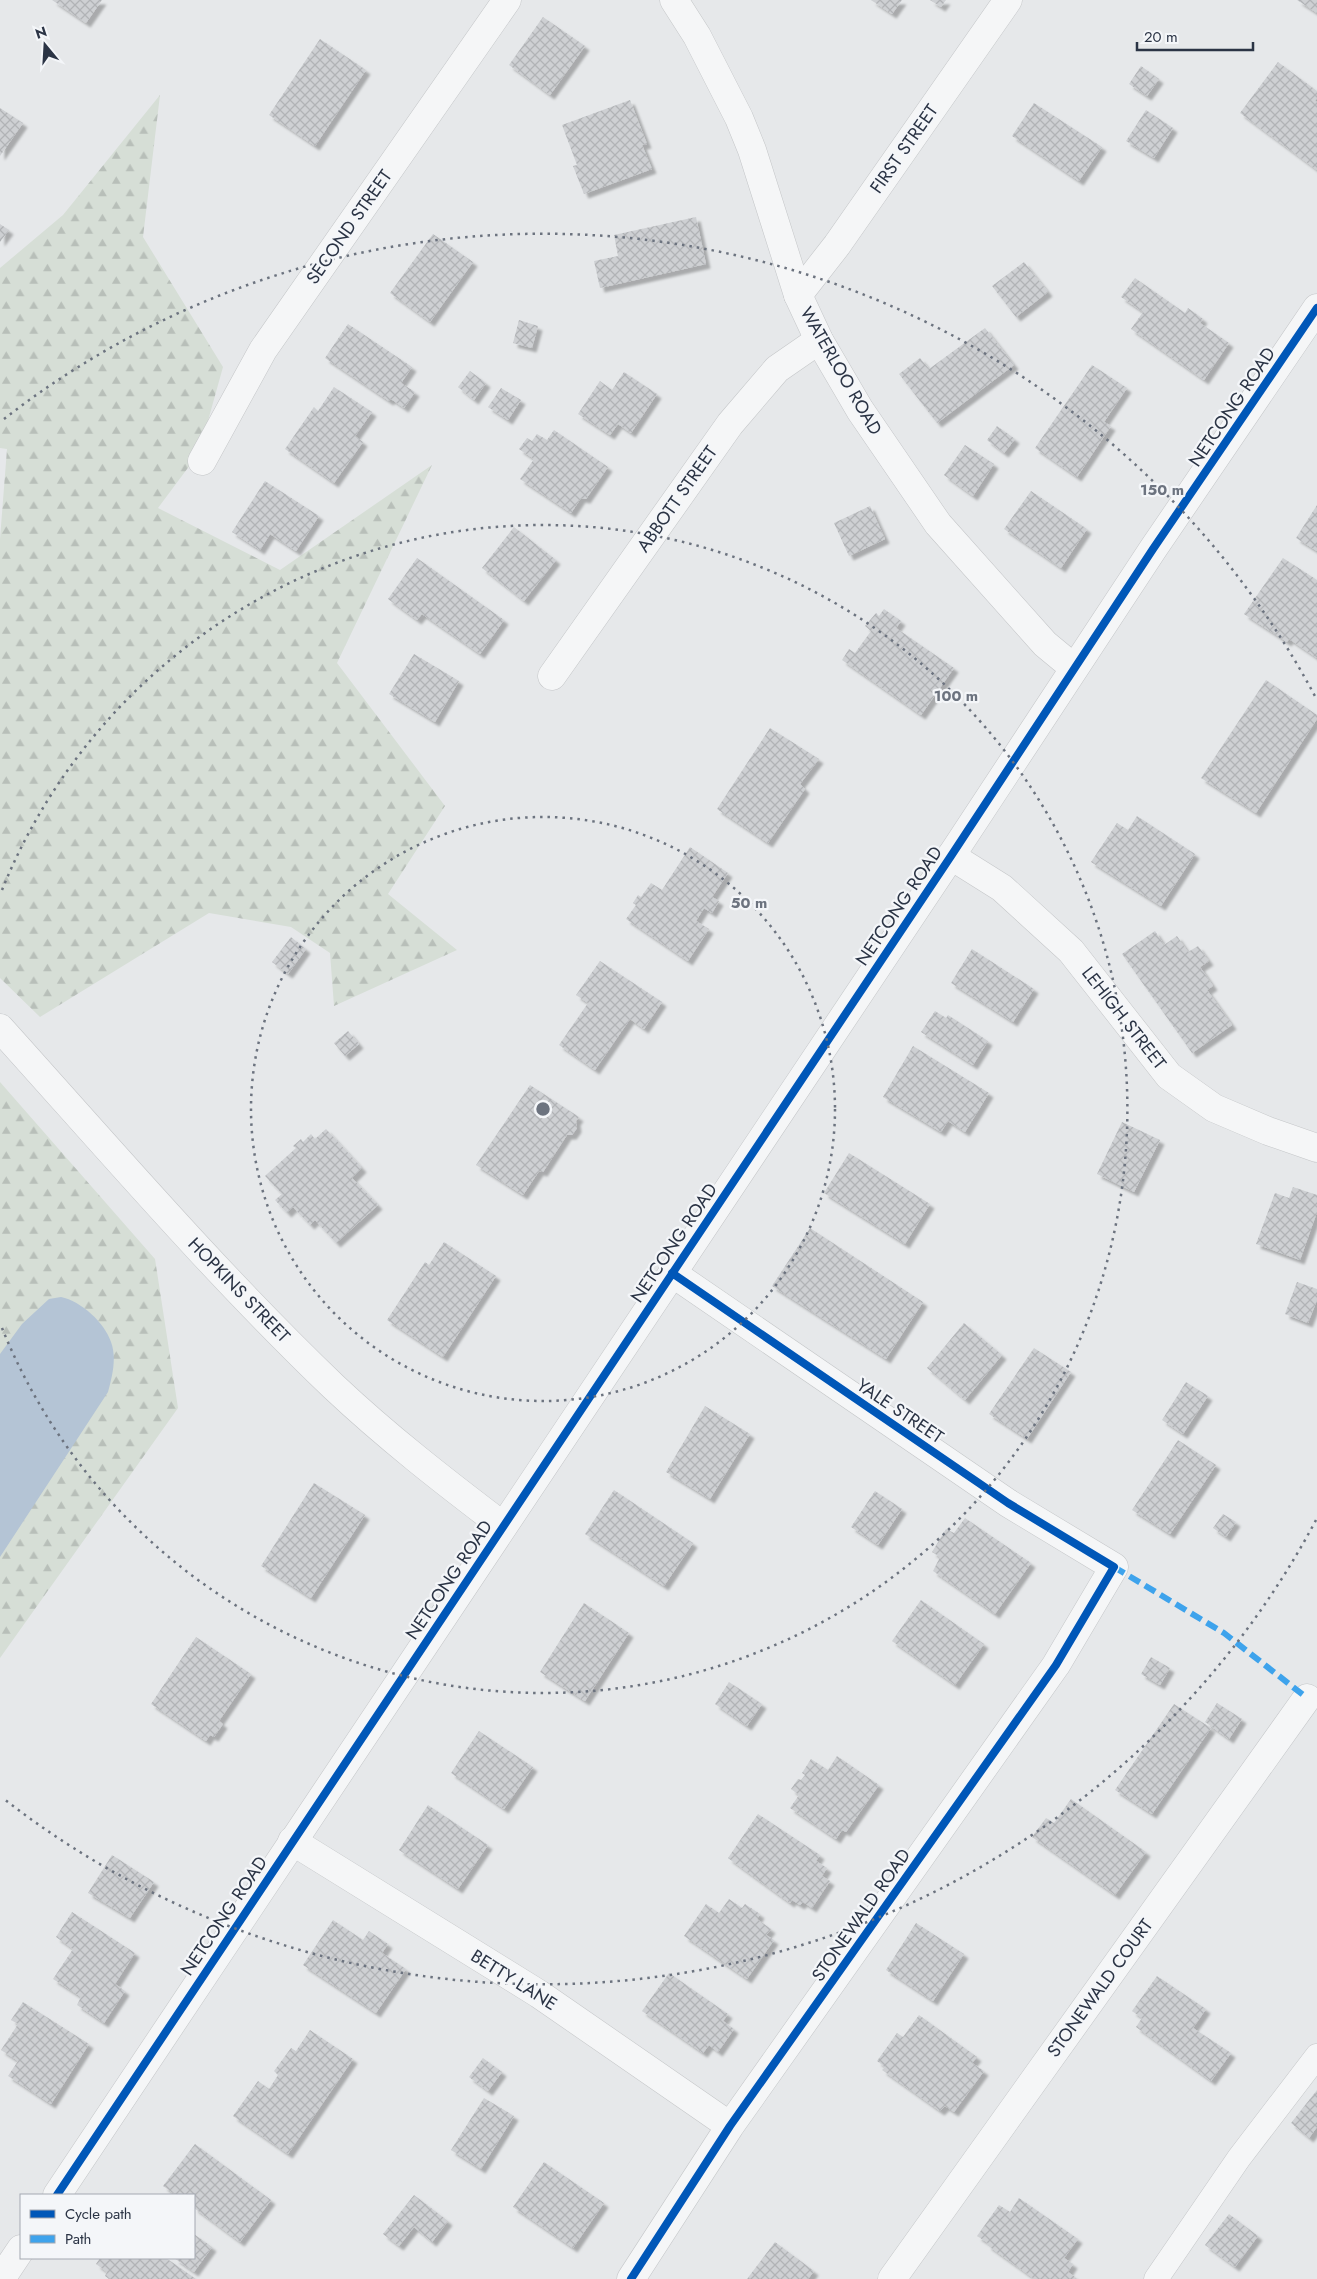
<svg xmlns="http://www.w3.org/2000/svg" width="1317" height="2279" font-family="Jost,sans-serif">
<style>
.forest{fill:url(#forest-firs)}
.water{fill:#b4c4d5}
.building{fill:url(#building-cross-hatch);filter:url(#shadow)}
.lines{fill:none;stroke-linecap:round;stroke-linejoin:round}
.service-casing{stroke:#c4c6c8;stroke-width:25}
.minor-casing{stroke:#c4c6c8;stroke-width:29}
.tertiary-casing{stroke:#c4c6c8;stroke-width:29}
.service{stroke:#f5f6f7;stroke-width:24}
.minor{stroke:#f5f6f7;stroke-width:28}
.tertiary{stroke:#f5f6f7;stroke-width:28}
.quiet{stroke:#3ea3ec;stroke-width:6;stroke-dasharray:12 6;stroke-linecap:butt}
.cycleway-casing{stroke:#f4f6f9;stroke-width:11}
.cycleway{stroke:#0057b8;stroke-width:8}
.ring{fill:none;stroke:#6c737f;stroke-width:2.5;stroke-dasharray:2.5 5}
.labels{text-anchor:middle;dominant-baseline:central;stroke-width:4.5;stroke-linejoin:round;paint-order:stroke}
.street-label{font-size:18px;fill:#2b3445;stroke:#f4f6f9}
.centre{fill:#6c737f;stroke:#f4f6f9;stroke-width:2.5}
.ring-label{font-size:15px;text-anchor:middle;font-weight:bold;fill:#6c737f;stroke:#f4f6f9;stroke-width:4.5;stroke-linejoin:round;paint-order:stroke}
</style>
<defs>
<pattern id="forest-firs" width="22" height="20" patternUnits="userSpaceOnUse" patternTransform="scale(1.25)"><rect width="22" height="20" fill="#d6ded6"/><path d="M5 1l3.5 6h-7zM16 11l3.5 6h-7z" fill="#b8bfb9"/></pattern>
<pattern id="building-cross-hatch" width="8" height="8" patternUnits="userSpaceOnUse" patternTransform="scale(1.25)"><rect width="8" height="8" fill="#ced0d3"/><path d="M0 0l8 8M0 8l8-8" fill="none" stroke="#b1b3b6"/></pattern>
<filter id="shadow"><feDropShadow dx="4.5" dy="4.5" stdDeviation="1" flood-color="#0004"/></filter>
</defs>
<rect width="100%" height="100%" fill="#e6e8ea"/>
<path class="forest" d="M 160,95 L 143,237 L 223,367 L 199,453 L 158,508 L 280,570 L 432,465 L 337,663 L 445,806 L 388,894 L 457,950 L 334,1006 L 330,953 L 291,927 L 209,913 L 40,1017 L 0,978 L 0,539 L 7,449 L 0,448 L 0,268 L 63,215 Z
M 0,1082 L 155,1259 L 178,1408 L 0,1658 Z"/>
<path class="water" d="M 61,1297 C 81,1301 105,1323 111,1342 C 117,1358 112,1377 108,1392 L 0,1557 L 0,1354 L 22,1324 L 49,1299 Z"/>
<path class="building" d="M 52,0 L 102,0 L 86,23 Z
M 871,0 L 902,0 L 892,14 Z
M 930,0 L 946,0 L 941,7 Z
M 1297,0 L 1317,0 L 1317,13 Z
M 543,17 L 585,46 L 550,95 L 509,65 Z
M 320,39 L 366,70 L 315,146 L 269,115 Z
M 1278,62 L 1317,91 L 1317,98 L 1315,101 L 1317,102 L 1317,170 L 1240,113 Z
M 1141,66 L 1159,79 L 1147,96 L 1129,84 Z
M 630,100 L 647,144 L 642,145 L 652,169 L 584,194 L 573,166 L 577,165 L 562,125 Z
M 1034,103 L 1102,147 L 1079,181 L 1012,136 Z
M 0,108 L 23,123 L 0,156 Z
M 1146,110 L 1173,128 L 1154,158 L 1126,141 Z
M 696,217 L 706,264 L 600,288 L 594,261 L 618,256 L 614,235 Z
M 0,224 L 9,230 L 0,242 Z
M 433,234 L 473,262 L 430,322 L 390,293 Z
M 1024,262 L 1048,292 L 1016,317 L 992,286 Z
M 1135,278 L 1185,313 L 1188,308 L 1203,319 L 1200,323 L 1229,343 L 1204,380 L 1131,329 L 1143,312 L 1121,297 Z
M 519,320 L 538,326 L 532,348 L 513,343 Z
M 348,324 L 412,367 L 401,383 L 415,392 L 404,408 L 391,399 L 389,401 L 325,358 Z
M 985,328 L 1014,365 L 937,423 L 899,374 L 920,358 L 929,369 Z
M 1092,365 L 1127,388 L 1104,422 L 1111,426 L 1077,477 L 1035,448 Z
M 470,371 L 486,383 L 474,400 L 458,387 Z
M 624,372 L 657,394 L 631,433 L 618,424 L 610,435 L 578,414 L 600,381 L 612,390 Z
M 334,387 L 372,412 L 355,436 L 363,442 L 334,483 L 285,449 L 314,407 L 318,411 Z
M 501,388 L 521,400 L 508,420 L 488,407 Z
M 997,426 L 1015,439 L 1004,453 L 987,440 Z
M 554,430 L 608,467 L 586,499 L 581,498 L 571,513 L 520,479 L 534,459 L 519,449 L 527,438 L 532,441 L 537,434 L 547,440 Z
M 965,445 L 994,464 L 973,496 L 944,475 Z
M 265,481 L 319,516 L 296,551 L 270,534 L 260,550 L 232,532 Z
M 1031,491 L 1087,529 L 1061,568 L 1004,529 Z
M 1317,505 L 1317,551 L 1296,538 Z
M 870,506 L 885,539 L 849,556 L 834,523 Z
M 514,527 L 556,560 L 524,601 L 482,568 Z
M 417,558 L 504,620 L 480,654 L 422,614 L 417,620 L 388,599 Z
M 1283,558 L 1317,580 L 1317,658 L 1289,639 L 1287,642 L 1244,614 Z
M 884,609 L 901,621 L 896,628 L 954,668 L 921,715 L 842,660 L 849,649 L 855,653 L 871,631 L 865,626 L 876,613 L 879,616 Z
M 414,654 L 459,681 L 435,722 L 389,694 Z
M 1266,680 L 1317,715 L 1317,719 L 1256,813 L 1201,778 Z
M 770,728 L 819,759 L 800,784 L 805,789 L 768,843 L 717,809 Z
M 1137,816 L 1195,854 L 1161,906 L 1091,862 L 1117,823 L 1128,830 Z
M 690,847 L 728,873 L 712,897 L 719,901 L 712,913 L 704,908 L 696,921 L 709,929 L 688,961 L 626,919 L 636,905 L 633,903 L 638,895 L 641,897 L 651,883 L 662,890 Z
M 1155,931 L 1164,945 L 1177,936 L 1188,952 L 1198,946 L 1209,961 L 1200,967 L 1213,986 L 1207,990 L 1232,1025 L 1192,1053 L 1122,954 Z
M 291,937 L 306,949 L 288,974 L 272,962 Z
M 972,949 L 1034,989 L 1013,1022 L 951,983 Z
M 600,961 L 662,1002 L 644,1029 L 630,1019 L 595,1070 L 559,1045 L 588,1003 L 576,995 Z
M 935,1011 L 946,1018 L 948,1015 L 988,1041 L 973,1065 L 921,1032 Z
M 348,1031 L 359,1044 L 345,1056 L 334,1043 Z
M 913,1046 L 989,1093 L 965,1132 L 948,1121 L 941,1132 L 883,1097 Z
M 530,1085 L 579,1117 L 576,1121 L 577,1128 L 572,1135 L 567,1135 L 543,1172 L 539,1171 L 523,1195 L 476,1165 Z
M 1122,1122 L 1160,1140 L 1134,1192 L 1097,1174 Z
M 326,1129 L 362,1168 L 352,1178 L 378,1205 L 336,1243 L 315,1220 L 310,1225 L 293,1207 L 287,1213 L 275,1200 L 282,1194 L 265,1176 L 296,1148 L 293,1146 L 301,1139 L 303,1142 L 311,1134 L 315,1139 Z
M 849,1153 L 930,1204 L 905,1244 L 824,1193 Z
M 1293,1187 L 1317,1195 L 1317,1212 L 1300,1260 L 1256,1244 L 1275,1193 L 1289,1198 Z
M 810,1228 L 923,1302 L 886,1359 L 772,1286 Z
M 444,1242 L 496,1276 L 443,1357 L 387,1320 L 425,1262 L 429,1265 Z
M 1297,1282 L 1317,1289 L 1317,1300 L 1308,1323 L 1285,1314 Z
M 964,1323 L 1002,1355 L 965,1400 L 927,1368 Z
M 1034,1348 L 1071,1372 L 1027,1439 L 989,1414 Z
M 1186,1382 L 1208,1396 L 1183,1434 L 1162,1420 Z
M 705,1406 L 750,1434 L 710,1499 L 666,1472 Z
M 1178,1440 L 1216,1465 L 1170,1534 L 1132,1510 Z
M 314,1483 L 365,1515 L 311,1598 L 261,1566 Z
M 614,1490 L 693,1543 L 664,1586 L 585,1534 Z
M 875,1491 L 902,1509 L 878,1545 L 851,1527 Z
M 1223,1514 L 1236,1522 L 1226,1537 L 1213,1528 Z
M 965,1518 L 1031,1563 L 995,1614 L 933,1571 L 940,1557 L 932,1552 L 946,1529 L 954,1533 Z
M 921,1600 L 984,1644 L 955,1685 L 892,1641 Z
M 584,1603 L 629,1633 L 585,1701 L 540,1672 Z
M 196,1637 L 251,1674 L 219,1721 L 223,1724 L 214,1737 L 210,1735 L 206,1741 L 151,1704 Z
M 1151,1657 L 1170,1668 L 1160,1685 L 1141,1674 Z
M 729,1682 L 762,1704 L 747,1726 L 715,1704 Z
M 1217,1703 L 1242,1719 L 1229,1739 L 1205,1722 Z
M 1174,1704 L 1211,1728 L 1152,1814 L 1115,1790 Z
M 479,1731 L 533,1767 L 504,1809 L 451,1773 Z
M 837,1756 L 879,1785 L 846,1832 L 842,1830 L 836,1839 L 790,1808 L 799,1795 L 791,1789 L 798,1779 L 801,1780 L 805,1775 L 802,1773 L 811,1759 L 828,1770 Z
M 1071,1799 L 1146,1852 L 1115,1895 L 1032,1837 L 1046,1818 L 1054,1823 Z
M 428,1805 L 488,1845 L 458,1889 L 399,1850 Z
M 758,1814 L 820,1855 L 816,1861 L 827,1868 L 822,1876 L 830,1881 L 812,1908 L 803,1902 L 800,1905 L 792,1900 L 790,1903 L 728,1858 Z
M 112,1855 L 154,1882 L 130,1918 L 88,1893 Z
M 729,1899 L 742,1908 L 745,1904 L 760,1914 L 757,1919 L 771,1929 L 766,1935 L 774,1940 L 747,1979 L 684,1936 L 706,1904 L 719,1913 Z
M 72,1912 L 135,1953 L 115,1984 L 125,1991 L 104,2023 L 77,2005 L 81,1997 L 53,1979 L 73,1949 L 56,1937 Z
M 333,1920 L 363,1940 L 369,1931 L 388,1944 L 382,1953 L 406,1969 L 376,2013 L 303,1965 Z
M 916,1923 L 964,1954 L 933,2001 L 886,1970 Z
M 669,1973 L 728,2014 L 723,2021 L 734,2029 L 718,2052 L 709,2045 L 703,2053 L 642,2011 Z
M 1157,1976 L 1206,2009 L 1193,2028 L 1231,2053 L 1211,2081 L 1136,2027 L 1142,2018 L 1132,2011 Z
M 23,2002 L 89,2044 L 51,2104 L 8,2076 L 18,2061 L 1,2050 L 18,2024 L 11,2020 Z
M 919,2015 L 977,2057 L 972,2063 L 984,2071 L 954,2112 L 945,2106 L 940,2111 L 882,2070 L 885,2067 L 877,2061 L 897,2033 L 903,2037 Z
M 310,2030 L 353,2059 L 288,2154 L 233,2116 L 258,2081 L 269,2089 L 278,2075 L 274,2071 L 291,2048 L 296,2051 Z
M 483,2058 L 502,2072 L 488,2091 L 469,2077 Z
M 1317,2090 L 1317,2127 L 1309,2138 L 1291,2123 Z
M 484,2098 L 514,2116 L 481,2169 L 451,2150 Z
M 195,2144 L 271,2200 L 240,2242 L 194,2208 L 194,2195 L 176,2195 L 163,2186 Z
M 544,2162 L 604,2203 L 573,2248 L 513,2207 Z
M 414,2195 L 448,2221 L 432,2242 L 414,2227 L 399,2246 L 383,2234 Z
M 1019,2198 L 1078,2239 L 1064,2258 L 1073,2264 L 1068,2272 L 1075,2277 L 1074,2279 L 1032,2279 L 1033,2278 L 987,2245 L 988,2243 L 977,2236 L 999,2205 L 1010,2212 Z
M 1229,2214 L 1258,2236 L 1235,2267 L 1205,2245 Z
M 194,2234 L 212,2247 L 194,2272 L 174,2258 L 194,2258 Z
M 775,2242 L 814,2271 L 808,2279 L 747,2279 Z
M 100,2258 L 166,2258 L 196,2279 L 109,2279 L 105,2276 L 107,2272 L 96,2264 Z"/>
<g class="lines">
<defs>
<path id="service" d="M 1156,2279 L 1239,2158 L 1317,2056"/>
<path id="minor" d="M 798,295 L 837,245 L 1008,0
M 202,461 L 263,350 L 507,0
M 552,676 L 730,424 L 777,369 L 819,340
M 951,856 L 1002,888 L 1071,951 L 1169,1076 L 1214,1108 L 1268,1131 L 1317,1148
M 0,1028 C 109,1149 216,1274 334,1387 C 387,1437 445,1482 503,1526
M 292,1841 L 539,1994 L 730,2126
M 631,2279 L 730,2126 L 1056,1665 L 1114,1567 L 1008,1503 L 672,1273
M 892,2279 L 1307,1698"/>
<path id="tertiary" d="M 674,0 L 697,36 L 739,118 L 752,150 L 798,295 L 819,340 L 860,410 L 938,524 L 1045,644 L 1074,668
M 57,2195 L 951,856 L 1153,549 L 1317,308
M 1,2279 L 21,2249"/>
</defs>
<use href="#service" class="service-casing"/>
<use href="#minor" class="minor-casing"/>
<use href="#tertiary" class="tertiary-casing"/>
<use href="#service" class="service"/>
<use href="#minor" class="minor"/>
<use href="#tertiary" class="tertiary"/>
<path class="quiet" d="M 1114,1567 L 1224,1633 L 1307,1698"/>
<defs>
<path id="cycleway" d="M 57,2195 L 951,856 L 1153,549 L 1317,308
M 631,2279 L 730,2126 L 1056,1665 L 1114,1567 L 1008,1503 L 672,1273"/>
</defs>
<use href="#cycleway" class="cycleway-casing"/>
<use href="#cycleway" class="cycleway"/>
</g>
<g class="ring">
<circle cx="543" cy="1109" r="292"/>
<path d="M2 890A584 584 0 1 1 2 1328"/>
<path d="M1316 1520A876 876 0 0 1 4 1799M4 419A876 876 0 0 1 1316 698"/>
</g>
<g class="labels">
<g class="street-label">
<text transform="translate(904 149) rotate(-55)">FIRST STREET</text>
<text transform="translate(349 227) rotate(-55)">SECOND STREET</text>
<text transform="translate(841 371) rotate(60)">WATERLOO ROAD</text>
<text transform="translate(1232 407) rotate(-56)">NETCONG ROAD</text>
<text transform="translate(677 499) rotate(-55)">ABBOTT STREET</text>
<text transform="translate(899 906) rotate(-56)">NETCONG ROAD</text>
<text transform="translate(1124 1018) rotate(52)">LEHIGH STREET</text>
<text transform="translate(674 1243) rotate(-56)">NETCONG ROAD</text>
<text transform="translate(239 1290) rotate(46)">HOPKINS STREET</text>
<text transform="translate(900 1411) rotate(34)">YALE STREET</text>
<text transform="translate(449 1580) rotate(-56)">NETCONG ROAD</text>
<text transform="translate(861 1915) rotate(-55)">STONEWALD ROAD</text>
<text transform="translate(224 1916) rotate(-56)">NETCONG ROAD</text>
<text transform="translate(514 1980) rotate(32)">BETTY LANE</text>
<text transform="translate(1100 1988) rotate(-54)">STONEWALD COURT</text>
</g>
</g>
<circle cx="543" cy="1109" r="8" class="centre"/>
<g class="ring-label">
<text x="1162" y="495">150 m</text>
<text x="956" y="701">100 m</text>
<text x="749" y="908">50 m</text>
</g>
<rect x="20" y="2194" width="175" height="65" fill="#f4f6f9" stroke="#a4a8b1"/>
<rect x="30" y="2210" width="25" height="8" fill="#0057b8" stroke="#a4a8b1"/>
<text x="65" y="2219" font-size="15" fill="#2b3445">Cycle path</text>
<rect x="30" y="2235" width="25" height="8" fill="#3ea3ec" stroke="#a4a8b1"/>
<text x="65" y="2244" font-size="15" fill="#2b3445">Path</text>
<g transform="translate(45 45) rotate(342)" stroke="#f4f6f9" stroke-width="4" paint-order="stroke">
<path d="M0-4L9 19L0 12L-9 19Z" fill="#2b3445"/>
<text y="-8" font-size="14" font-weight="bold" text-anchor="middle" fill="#2b3445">N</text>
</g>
<path d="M1137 42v8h116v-8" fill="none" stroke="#2b3445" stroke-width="2.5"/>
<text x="1144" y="42" font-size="15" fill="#2b3445" stroke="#f4f6f9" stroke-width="4" paint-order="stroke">20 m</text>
</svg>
